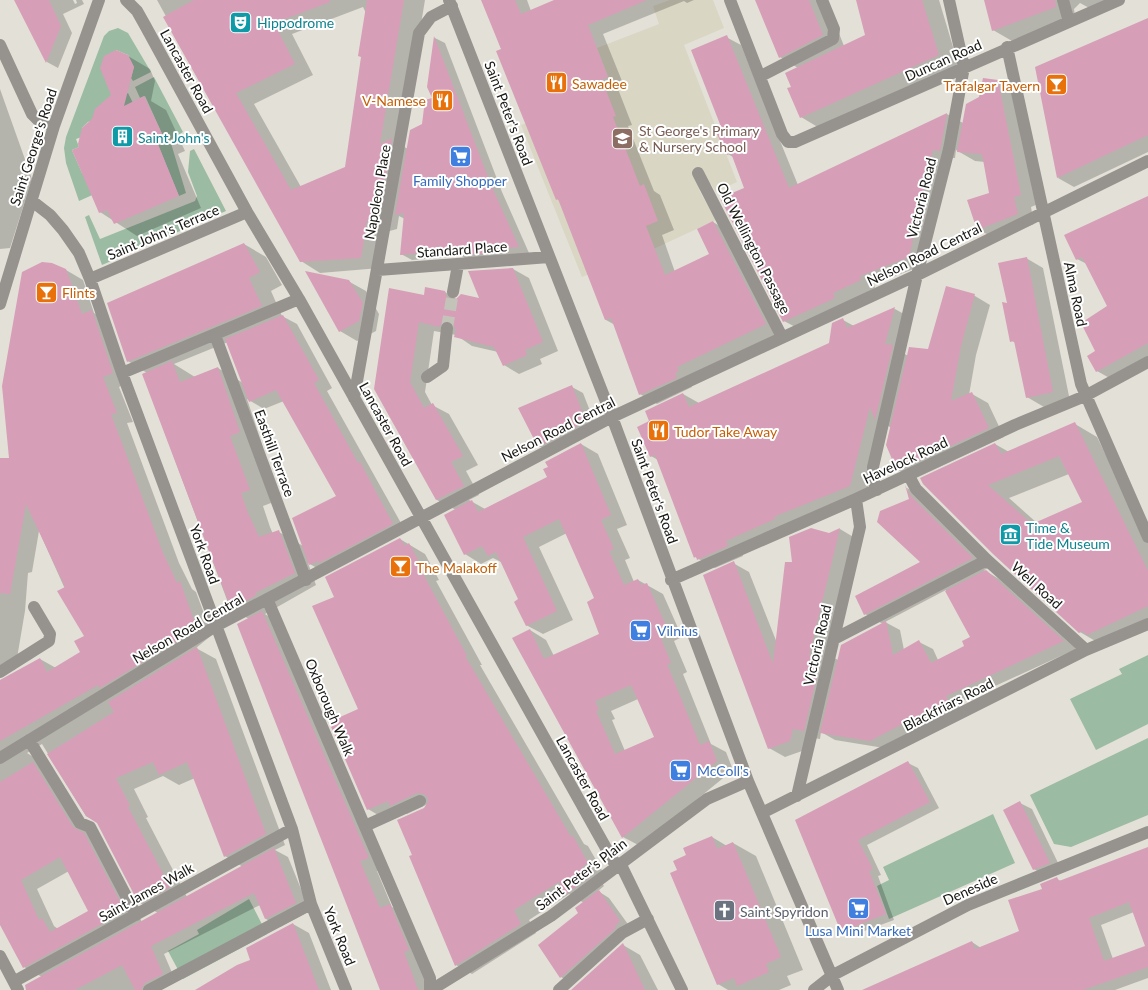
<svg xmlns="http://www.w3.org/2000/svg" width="1148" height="990" font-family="Lato,sans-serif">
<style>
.built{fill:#dad6c4}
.green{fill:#9bbba3}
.shadow{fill:#0003;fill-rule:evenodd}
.building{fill:#d79eb7;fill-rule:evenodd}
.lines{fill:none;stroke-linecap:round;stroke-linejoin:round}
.minor-tunnel{stroke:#c4c3b9;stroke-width:12;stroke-dasharray:12 6;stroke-linecap:butt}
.minor{stroke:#96938f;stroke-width:12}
.labels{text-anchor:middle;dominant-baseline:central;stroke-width:4;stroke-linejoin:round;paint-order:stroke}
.culture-label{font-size:14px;fill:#0d838f;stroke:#fff;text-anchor:start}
.street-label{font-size:14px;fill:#161612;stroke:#fff}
.food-label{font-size:14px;fill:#c56008;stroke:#fff;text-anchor:start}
.education-label{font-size:14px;fill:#785e54;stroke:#fff;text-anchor:start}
.shop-label{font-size:14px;fill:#366cbe;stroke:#fff}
.worship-label{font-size:14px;fill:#5b616d;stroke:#fff;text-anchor:start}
</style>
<rect width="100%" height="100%" fill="#e3e1d7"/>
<path class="built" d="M 670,0 L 713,0 L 724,28 L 684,45 L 737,182 L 716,192 L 711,184 L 699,190 L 716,220 L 647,252 L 582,277 L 521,125 L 613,89 L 597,48 L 659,24 L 653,6 Z"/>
<path class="green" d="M 118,28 L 128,33 L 151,72 L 133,81 L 131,78 L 134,67 L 128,55 L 116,50 L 122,95 L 128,93 L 134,105 L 88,122 L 82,128 L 82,137 L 76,139 L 79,147 L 72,150 L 82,173 L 99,192 L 79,201 L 66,163 L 64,148 L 66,137 L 104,36 L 109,31 Z
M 154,77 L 183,132 L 170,140 L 186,193 L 179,196 L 157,142 L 164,138 L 145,96 L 140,98 L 135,87 Z
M 194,149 L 226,211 L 102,265 L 85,217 L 89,215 L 100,239 L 195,201 L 197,196 L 188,172 L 190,151 Z
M 1148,655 L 1148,724 L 1096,750 L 1070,699 L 1122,674 L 1119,669 Z
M 1148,738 L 1148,815 L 1071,847 L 1054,844 L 1030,795 Z
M 993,814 L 1015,863 L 889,919 L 877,886 L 889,880 L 883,867 Z
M 249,899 L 267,934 L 183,979 L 168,951 L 199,934 L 197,930 Z"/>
<path class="shadow" d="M 16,0 L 73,0 L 75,4 L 77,3 L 76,0 L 82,0 L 84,4 L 63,14 L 72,33 L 58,68 L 47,62 Z
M 157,0 L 425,0 L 401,145 L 408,149 L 423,125 L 433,98 L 428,87 L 435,38 L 445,43 L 502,192 L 529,253 L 466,259 L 462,256 L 412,260 L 401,254 L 405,219 L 399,216 L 397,229 L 386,232 L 380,268 L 320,273 L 301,261 ZM 363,7 L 366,13 L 363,57 L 346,168 L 301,187 L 254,104 L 313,75 L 292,34 Z
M 483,0 L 527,0 L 531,11 L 558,0 L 694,0 L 687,3 L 684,1 L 603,34 L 624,86 L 618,89 L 632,125 L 628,126 L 654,191 L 660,195 L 674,230 L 662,235 L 675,272 L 711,255 L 713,222 L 730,232 L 781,333 L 690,382 L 692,387 L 657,404 L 640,394 L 615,325 L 606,320 L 560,201 L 557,199 Z
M 756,0 L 826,0 L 844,46 L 867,35 L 857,0 L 939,0 L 959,67 L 821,129 L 801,117 L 792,88 L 798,68 L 780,57 Z
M 985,0 L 1112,0 L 1091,9 L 1080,3 L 1074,9 L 1075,16 L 1012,41 L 993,30 Z
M 1148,20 L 1148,152 L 1074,187 L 1058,178 Z
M 726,37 L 741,45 L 798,185 L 947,114 L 963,123 L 980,98 L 998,81 L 1015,91 L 1038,204 L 1031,207 L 1034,224 L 995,239 L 978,229 L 990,194 L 985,162 L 975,161 L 956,150 L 955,158 L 947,158 L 924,265 L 874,284 L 875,288 L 799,329 L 784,321 L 745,189 L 733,157 L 728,154 L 725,132 Z
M 128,56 L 150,69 L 155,81 L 151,101 L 166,110 L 185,151 L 178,154 L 201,208 L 137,236 L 100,212 L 81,148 L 113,96 Z
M 0,89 L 32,179 L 10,248 L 0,249 Z
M 1148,197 L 1148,361 L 1113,380 L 1097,371 L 1097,352 L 1108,306 L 1087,264 L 1077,259 Z
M 244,244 L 266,257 L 282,285 L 271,291 L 282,316 L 297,324 L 332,388 L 327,391 L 406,532 L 324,572 L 308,563 L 316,585 L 265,614 L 279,623 L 386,868 L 377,871 L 392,907 L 407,916 L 431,990 L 381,990 L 249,619 L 230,608 L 143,374 L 147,373 L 128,361 ZM 228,342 L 243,383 L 218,368 L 195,377 L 174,364 ZM 247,399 L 264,409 L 284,401 L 337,497 L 303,546 L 279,532 L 273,534 L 270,527 L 263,506 L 271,503 L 262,444 Z
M 1026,258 L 1043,268 L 1070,401 L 1044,407 L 1027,397 L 1016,343 L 1012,341 L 1008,305 Z
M 43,264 L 66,270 L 83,280 L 94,313 L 109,321 L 129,382 L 119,387 L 133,422 L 127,423 L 179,563 L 192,589 L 196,592 L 212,635 L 196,648 L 216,659 L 285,845 L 275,850 L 288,857 L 310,911 L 280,927 L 266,919 L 260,905 L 164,954 L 176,982 L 160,990 L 26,990 L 42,977 L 24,967 L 0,923 L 0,708 L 40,659 L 56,668 L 82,653 L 86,636 L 39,531 L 32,572 L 28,573 L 25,611 L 15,670 L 0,667 L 0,459 L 10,459 L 23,273 ZM 42,744 L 86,816 L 98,822 L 140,903 L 158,913 L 142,922 L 101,845 L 43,763 L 27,753 ZM 163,776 L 179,785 L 195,778 L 225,856 L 243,867 L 187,897 L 146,818 L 148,817 L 134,789 ZM 69,871 L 90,912 L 58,929 L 54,926 L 37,889 Z
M 513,269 L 529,278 L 558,351 L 540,359 L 542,364 L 519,374 L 504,365 L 498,352 L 472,346 L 456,335 L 434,331 L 425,392 L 432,405 L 449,414 L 478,465 L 466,471 L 479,495 L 469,500 L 485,509 L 548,478 L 581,444 L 598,454 L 627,525 L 617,529 L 630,558 L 625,560 L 634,582 L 638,580 L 663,594 L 682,637 L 674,641 L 687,672 L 683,674 L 711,744 L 726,752 L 733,770 L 640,846 L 623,837 L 530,630 L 546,640 L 554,656 L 600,634 L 596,599 L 567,533 L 539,547 L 573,620 L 543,634 L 526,625 L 520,600 L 503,563 L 493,558 L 481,564 L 465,554 L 456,510 L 437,500 L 376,388 L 425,297 L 445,292 L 458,300 L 481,299 ZM 638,699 L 655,737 L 625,751 L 612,720 L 615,719 L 611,711 Z
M 348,281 L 366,291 L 379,314 L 376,331 L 357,341 L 340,331 Z
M 946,288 L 975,296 L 990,305 L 976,355 L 969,395 L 972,394 L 988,403 L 1004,437 L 914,479 L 898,470 L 892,428 L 884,424 L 866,495 L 741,550 L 743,556 L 715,568 L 695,557 L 658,460 L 651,456 L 650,421 L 683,394 L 699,403 L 830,344 L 843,320 L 854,326 L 895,309 L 911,318 L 902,352 L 908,356 L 929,350 Z
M 572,387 L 583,393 L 594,421 L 550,453 L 539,446 Z
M 1075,424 L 1097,437 L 1148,540 L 1148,629 L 1102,645 L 1080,632 L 924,483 L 995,444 L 1009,452 ZM 1069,474 L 1084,502 L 1037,523 L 1009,498 Z
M 907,488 L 922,496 L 989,568 L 984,570 L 999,579 L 1076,649 L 958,703 L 960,708 L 884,748 L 835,740 L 821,732 L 820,739 L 808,737 L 805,750 L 785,757 L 769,748 L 733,563 L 749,572 L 777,643 L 794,564 L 829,534 L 840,529 L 855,538 L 827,654 L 838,660 L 883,624 L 865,614 L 922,563 ZM 946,590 L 972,638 L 966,647 L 938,660 L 933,649 L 919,642 L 904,650 L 900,630 L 885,622 Z
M 400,539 L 425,554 L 439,580 L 436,581 L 482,665 L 480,665 L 584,844 L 588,846 L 603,872 L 597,876 L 604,886 L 598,891 L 609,898 L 630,927 L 571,983 L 561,977 L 584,903 L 569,894 L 529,920 L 536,933 L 472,974 L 456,965 L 414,856 L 425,809 L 428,804 L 407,814 L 402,811 L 383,818 L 368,809 L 360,710 L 336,598 Z
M 908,763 L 918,768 L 939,808 L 867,845 L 881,875 L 878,876 L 894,920 L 851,936 L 842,931 L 797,820 Z
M 1020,803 L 1032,809 L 1061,869 L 1045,876 L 1034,869 Z
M 712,837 L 727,846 L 733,843 L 756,856 L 803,970 L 787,976 L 791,985 L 779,990 L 728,990 L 718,984 L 679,871 L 687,856 Z
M 1148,849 L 1148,978 L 1115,990 L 866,990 L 972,942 L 981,948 L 1020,932 L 1044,889 L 1057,879 L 1061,881 ZM 1134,912 L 1147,946 L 1113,959 L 1101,925 Z
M 293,924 L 309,933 L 331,990 L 198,990 L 252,961 Z
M 623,945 L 640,955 L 658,990 L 574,990 Z"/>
<path class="building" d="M 14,0 L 49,0 L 61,26 L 46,63 Z
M 194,0 L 330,0 L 330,2 L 274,23 L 295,64 L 236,93 L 291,190 L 345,167 L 361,57 L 358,56 L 367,0 L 404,0 L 380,144 L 392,138 L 378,219 L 367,221 L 361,258 L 300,262 L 163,17 Z
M 481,0 L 515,0 L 521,14 L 554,0 L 647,0 L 588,25 L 608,77 L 602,80 L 616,116 L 613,117 L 640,186 L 644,184 L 658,221 L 646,226 L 665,275 L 709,254 L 697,229 L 713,221 L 766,324 L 677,367 L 679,371 L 675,373 L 677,378 L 639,395 L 611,318 L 605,320 L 558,199 L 556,200 L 496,51 L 501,49 Z
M 755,0 L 809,0 L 823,35 L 779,58 Z
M 856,0 L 922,0 L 939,55 L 800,118 L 787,88 L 791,87 L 785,73 L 865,35 Z
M 984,0 L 1055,0 L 1056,7 L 992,31 Z
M 1148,18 L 1148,135 L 1057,178 L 1035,67 Z
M 727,35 L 789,188 L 947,113 L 940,151 L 933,150 L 909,257 L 860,276 L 861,280 L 833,293 L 835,298 L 783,322 L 720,198 L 744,188 L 731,153 L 727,155 L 717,134 L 723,132 L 691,50 Z
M 434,36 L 491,185 L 519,247 L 506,248 L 507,252 L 462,255 L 461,253 L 454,253 L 453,250 L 400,255 L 404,213 L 395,215 L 410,130 L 422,124 L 425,100 L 432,98 L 427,87 Z
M 116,50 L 128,55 L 134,67 L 124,106 L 144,96 L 164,138 L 157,142 L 179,196 L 114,224 L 107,210 L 99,213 L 72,150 L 79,147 L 78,144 L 82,128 L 92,119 L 95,109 L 111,95 L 100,68 L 104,56 Z
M 983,78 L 998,80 L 1021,195 L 1014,197 L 1018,214 L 977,230 L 967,200 L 989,193 L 982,154 L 957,152 L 966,104 L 979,97 Z
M 1148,196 L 1148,343 L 1096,372 L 1087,356 L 1095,351 L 1081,323 L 1107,306 L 1082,257 L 1076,260 L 1064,235 Z
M 244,243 L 260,272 L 249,278 L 262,306 L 127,362 L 107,303 Z
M 1027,257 L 1053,392 L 1026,398 L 1014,341 L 1010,342 L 1002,302 L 1007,303 L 998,263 Z
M 42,262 L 52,263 L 66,269 L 82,314 L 92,310 L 113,373 L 103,377 L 117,413 L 111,414 L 163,553 L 177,583 L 180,581 L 196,626 L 190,629 L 191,632 L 100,688 L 98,685 L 0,741 L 0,680 L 40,658 L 47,672 L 80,652 L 74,641 L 84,636 L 57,591 L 65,587 L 26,504 L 10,594 L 0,593 L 0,458 L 9,458 L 2,386 L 22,272 Z
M 513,268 L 543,342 L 525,350 L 527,355 L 503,366 L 494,347 L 454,337 L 456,330 L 451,321 L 444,320 L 439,327 L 419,322 L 410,382 L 424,408 L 433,403 L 463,456 L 451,462 L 464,486 L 436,500 L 374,389 L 389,288 L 424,295 L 425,287 L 445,291 L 447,298 L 452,300 L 456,299 L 461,294 L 479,298 L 468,271 Z
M 305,271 L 349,280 L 363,303 L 359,321 L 339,332 Z
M 946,286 L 975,294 L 961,346 L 951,401 L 972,392 L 989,428 L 897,471 L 886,445 L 909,347 L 928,349 Z
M 895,307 L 885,344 L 893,345 L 875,420 L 870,407 L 850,486 L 773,517 L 777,518 L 726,541 L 728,546 L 697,560 L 696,556 L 694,558 L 655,455 L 650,457 L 637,427 L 649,421 L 645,411 L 683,393 L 689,407 L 829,343 L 832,323 L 843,318 L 847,328 Z
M 283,315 L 319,380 L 314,383 L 358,463 L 360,462 L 393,524 L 319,563 L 318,561 L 309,565 L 292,518 L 336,496 L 276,390 L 249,402 L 225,339 Z
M 172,361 L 180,382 L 218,367 L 240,432 L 230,436 L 250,490 L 241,493 L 248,513 L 259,537 L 279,530 L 295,573 L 257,592 L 255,596 L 231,609 L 142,374 Z
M 572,385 L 583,414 L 579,425 L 538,447 L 518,408 Z
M 1075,422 L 1148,571 L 1148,606 L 1087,635 L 1083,631 L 1079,633 L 993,554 L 923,484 L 920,478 L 995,443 L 1001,454 ZM 1059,456 L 1082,502 L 1032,524 L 988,485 Z
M 581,443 L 611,515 L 601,520 L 614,549 L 609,551 L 624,585 L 638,579 L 641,585 L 647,583 L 667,628 L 658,631 L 671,663 L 667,664 L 700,745 L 709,741 L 717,761 L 622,838 L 512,638 L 530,629 L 544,659 L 599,634 L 587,602 L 594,598 L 559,519 L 523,537 L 557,611 L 526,626 L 514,602 L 518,599 L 496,552 L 488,556 L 482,546 L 464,555 L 444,515 L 472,500 L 478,512 L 547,477 L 543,469 L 548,467 L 545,462 ZM 631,685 L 654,737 L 615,754 L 596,711 L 599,710 L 595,701 Z
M 905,485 L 910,495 L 973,558 L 864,615 L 855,596 L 920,562 L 877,522 L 880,511 L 909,499 Z
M 811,528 L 829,533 L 840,528 L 809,656 L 823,650 L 804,731 L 793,729 L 790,741 L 768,749 L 703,575 L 734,561 L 773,664 L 785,562 L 792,562 L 789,537 Z
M 400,538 L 405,546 L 409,543 L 424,571 L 422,572 L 467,656 L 465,656 L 571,837 L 573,836 L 588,863 L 582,867 L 589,877 L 566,894 L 559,882 L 514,910 L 521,924 L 455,966 L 409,856 L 412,855 L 397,820 L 424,808 L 428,802 L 428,798 L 424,794 L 417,793 L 390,806 L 388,801 L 367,810 L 329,722 L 358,709 L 312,606 L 334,597 L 325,577 Z
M 986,570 L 1064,641 L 946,696 L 948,700 L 870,741 L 820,733 L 841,645 L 886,621 L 893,655 L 919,640 L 931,663 L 964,646 L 962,641 L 970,637 L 945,591 Z
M 262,611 L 369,858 L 360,861 L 380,908 L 390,904 L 409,950 L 404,952 L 418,990 L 380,990 L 237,624 Z
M 197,647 L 266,834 L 224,857 L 187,762 L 159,775 L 153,762 L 116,778 L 130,806 L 128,807 L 170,887 L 139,904 L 97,823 L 86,816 L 47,754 L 114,712 L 108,702 Z
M 908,761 L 930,802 L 858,840 L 873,869 L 869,871 L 886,914 L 841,932 L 795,820 Z
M 33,762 L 73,827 L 84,833 L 125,911 L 23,968 L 0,925 L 0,782 ZM 60,857 L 88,911 L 50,932 L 42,918 L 39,920 L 21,880 Z
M 1020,801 L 1050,863 L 1033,870 L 1003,810 Z
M 712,836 L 717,849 L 733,842 L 781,957 L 766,964 L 769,972 L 737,986 L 734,978 L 717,985 L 670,873 L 677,870 L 673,861 L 686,855 L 683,848 Z
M 1148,847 L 1148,967 L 1083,990 L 862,990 L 972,941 L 975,949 L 1019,931 L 1008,900 L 1042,889 L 1040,884 L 1057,877 L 1059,881 ZM 1129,902 L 1145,946 L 1104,961 L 1089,918 Z
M 274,848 L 296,903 L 265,919 L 254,893 L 151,946 L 163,974 L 145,983 L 141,990 L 135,990 L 122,965 L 75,990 L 26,990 L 25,985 Z
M 599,890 L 620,921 L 615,926 L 616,928 L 560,978 L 538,945 L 578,913 L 575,908 Z
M 293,923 L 319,990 L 195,990 L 237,965 L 250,960 L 246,948 Z
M 623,943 L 645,990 L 571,990 Z"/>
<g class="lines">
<path class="minor-tunnel" d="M 447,328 L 453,292"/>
<path class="minor" d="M 126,0 L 137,11 L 146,27 L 247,212 L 299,299 L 616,866
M 449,0 L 612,417 L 748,781 L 838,990
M 730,0 L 782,134 L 788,142 L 795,142 L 1119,0
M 1063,0 L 1069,22
M 0,45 L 32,114 L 39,121 L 54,126
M 1007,47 L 1081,384 L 1148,537
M 761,76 L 833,39 L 834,29 L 822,0
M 698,173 L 782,337
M 32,201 L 50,215 L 63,230 L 79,253 L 90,279 L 122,373 L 292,829 L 311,904 L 346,990
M 378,270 L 549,257
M 90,279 L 247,212
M 453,292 L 458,265
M 0,304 L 54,126 L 99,0
M 215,335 L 306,580
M 122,373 L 299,299
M 427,377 L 443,366 L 447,328
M 354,398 L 419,33 L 431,17 L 452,6
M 909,476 L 916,489 L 987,560 L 1086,650
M 877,490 L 873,480 L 873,467 L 917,275 L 949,149 L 964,67 L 949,0
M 671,580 L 856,499 L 1015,425 L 1085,396 L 1148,362
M 268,601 L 430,978 L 430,990
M 834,639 L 987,560
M 0,672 L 49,641 L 50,634 L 34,607
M 29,740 L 80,823 L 90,827 L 136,915
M 0,758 L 216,626 L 612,417 L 917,275 L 1148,161
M 797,796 L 860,527 L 856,499
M 762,813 L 1086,650 L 1148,624
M 365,826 L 420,801
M 620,863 L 682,990
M 0,956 L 18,990
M 15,981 L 292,829
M 149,990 L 311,904
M 431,990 L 551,916 L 707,799 L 748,781
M 559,990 L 622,933 L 648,919
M 814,990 L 833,975 L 968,905 L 1148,832"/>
</g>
<defs>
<symbol id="theatre-square" viewBox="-11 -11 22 22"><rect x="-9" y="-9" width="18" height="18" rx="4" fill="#0f9aa8" stroke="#fff"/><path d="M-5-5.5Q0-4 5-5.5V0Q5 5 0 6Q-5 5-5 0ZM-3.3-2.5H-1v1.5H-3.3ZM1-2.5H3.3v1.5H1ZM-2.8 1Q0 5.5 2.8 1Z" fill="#fff"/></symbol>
<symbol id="restaurant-square" viewBox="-11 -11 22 22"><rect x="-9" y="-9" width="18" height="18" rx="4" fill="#e8710a" stroke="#fff"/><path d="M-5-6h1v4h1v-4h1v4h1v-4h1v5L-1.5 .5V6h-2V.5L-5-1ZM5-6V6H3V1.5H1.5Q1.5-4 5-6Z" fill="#fff"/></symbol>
<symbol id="bar-square" viewBox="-11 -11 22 22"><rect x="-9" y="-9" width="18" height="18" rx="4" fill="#e8710a" stroke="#fff"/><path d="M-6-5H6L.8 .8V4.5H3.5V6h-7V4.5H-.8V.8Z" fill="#fff"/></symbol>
<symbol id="building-square" viewBox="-11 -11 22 22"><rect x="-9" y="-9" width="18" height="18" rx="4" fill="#0f9aa8" stroke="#fff"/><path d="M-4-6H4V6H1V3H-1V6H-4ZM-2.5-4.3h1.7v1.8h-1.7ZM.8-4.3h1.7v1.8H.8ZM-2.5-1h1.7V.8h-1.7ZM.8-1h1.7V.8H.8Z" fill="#fff"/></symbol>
<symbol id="school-square" viewBox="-11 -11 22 22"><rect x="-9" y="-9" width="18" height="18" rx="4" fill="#8d6e63" stroke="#fff"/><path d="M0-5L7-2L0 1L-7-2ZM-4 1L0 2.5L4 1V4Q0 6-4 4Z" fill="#fff"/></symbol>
<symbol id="supermarket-square" viewBox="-11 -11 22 22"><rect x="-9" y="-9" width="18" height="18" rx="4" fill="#3f7fe0" stroke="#fff"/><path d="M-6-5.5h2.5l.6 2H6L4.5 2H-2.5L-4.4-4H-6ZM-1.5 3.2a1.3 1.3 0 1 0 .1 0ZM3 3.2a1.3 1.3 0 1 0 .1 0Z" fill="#fff"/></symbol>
<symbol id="museum-square" viewBox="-11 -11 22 22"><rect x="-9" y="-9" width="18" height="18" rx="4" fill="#0f9aa8" stroke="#fff"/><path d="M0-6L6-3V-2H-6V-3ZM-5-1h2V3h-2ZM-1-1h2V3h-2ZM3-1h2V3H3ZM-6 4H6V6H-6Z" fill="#fff"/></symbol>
<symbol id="church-square" viewBox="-11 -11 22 22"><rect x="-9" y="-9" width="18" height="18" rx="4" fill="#6b7280" stroke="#fff"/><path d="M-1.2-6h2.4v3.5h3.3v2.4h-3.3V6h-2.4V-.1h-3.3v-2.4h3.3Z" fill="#fff"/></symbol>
</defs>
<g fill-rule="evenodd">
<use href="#theatre-square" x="228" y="10" width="25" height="25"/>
<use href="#restaurant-square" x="544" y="70" width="25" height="25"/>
<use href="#bar-square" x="1044" y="72" width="25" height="25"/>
<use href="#restaurant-square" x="430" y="88" width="25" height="25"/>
<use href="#building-square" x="110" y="124" width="25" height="25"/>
<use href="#school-square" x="610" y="126" width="25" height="25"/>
<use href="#supermarket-square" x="448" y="144" width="25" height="25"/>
<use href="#bar-square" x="34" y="280" width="25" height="25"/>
<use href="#restaurant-square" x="646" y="418" width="25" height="25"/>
<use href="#museum-square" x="998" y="522" width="25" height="25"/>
<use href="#bar-square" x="388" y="554" width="25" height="25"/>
<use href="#supermarket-square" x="628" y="618" width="25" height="25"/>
<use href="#supermarket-square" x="668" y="758" width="25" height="25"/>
<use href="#supermarket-square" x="846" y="896" width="25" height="25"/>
<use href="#church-square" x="712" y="898" width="25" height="25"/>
</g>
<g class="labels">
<g class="culture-label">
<text x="257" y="22">Hippodrome</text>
<text x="138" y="137">Saint John's</text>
<text x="1026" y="527">Time &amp;<tspan x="1026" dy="16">Tide Museum</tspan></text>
</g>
<g class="street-label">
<text transform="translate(943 60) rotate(-24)">Duncan Road</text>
<text transform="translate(187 71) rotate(61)">Lancaster Road</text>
<text transform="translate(509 113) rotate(69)">Saint Peter's Road</text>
<text transform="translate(33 147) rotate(-72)">Saint George's Road</text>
<text transform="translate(377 192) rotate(-80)">Napoleon Place</text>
<text transform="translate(921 198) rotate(-76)">Victoria Road</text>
<text transform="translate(163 232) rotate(-23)">Saint John's Terrace</text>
<text transform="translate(754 248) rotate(63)">Old Wellington Passage</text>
<text transform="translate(462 249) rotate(-4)">Standard Place</text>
<text transform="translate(924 254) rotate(-26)">Nelson Road Central</text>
<text transform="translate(1076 294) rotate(78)">Alma Road</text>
<text transform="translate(386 424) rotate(61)">Lancaster Road</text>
<text transform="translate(558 429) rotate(-27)">Nelson Road Central</text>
<text transform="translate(275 453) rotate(70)">Easthill Terrace</text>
<text transform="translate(905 460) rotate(-25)">Havelock Road</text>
<text transform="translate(655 491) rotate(70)">Saint Peter's Road</text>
<text transform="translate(205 554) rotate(70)">York Road</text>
<text transform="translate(1037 585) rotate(42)">Well Road</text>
<text transform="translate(188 628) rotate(-30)">Nelson Road Central</text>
<text transform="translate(817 645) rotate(-77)">Victoria Road</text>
<text transform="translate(948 704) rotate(-27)">Blackfriars Road</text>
<text transform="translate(330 707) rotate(67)">Oxborough Walk</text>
<text transform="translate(583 778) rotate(61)">Lancaster Road</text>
<text transform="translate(581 874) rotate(-37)">Saint Peter's Plain</text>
<text transform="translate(970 889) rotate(-24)">Deneside</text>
<text transform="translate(146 892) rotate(-29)">Saint James Walk</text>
<text transform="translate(340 936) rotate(68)">York Road</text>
</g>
<g class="food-label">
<text x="572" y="83">Sawadee</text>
<text x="1040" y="85" text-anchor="end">Trafalgar Tavern</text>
<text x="426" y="100" text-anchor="end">V-Namese</text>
<text x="62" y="292">Flints</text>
<text x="674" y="431">Tudor Take Away</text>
<text x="416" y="567">The Malakoff</text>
</g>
<g class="education-label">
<text x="639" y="130">St George's Primary<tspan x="639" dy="16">&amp; Nursery School</tspan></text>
</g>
<g class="shop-label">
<text x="460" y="180">Family Shopper</text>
<text x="657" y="630" text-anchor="start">Vilnius</text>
<text x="697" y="770" text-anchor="start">McColl's</text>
<text x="858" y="930">Lusa Mini Market</text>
</g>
<g class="worship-label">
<text x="740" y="911">Saint Spyridon</text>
</g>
</g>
</svg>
